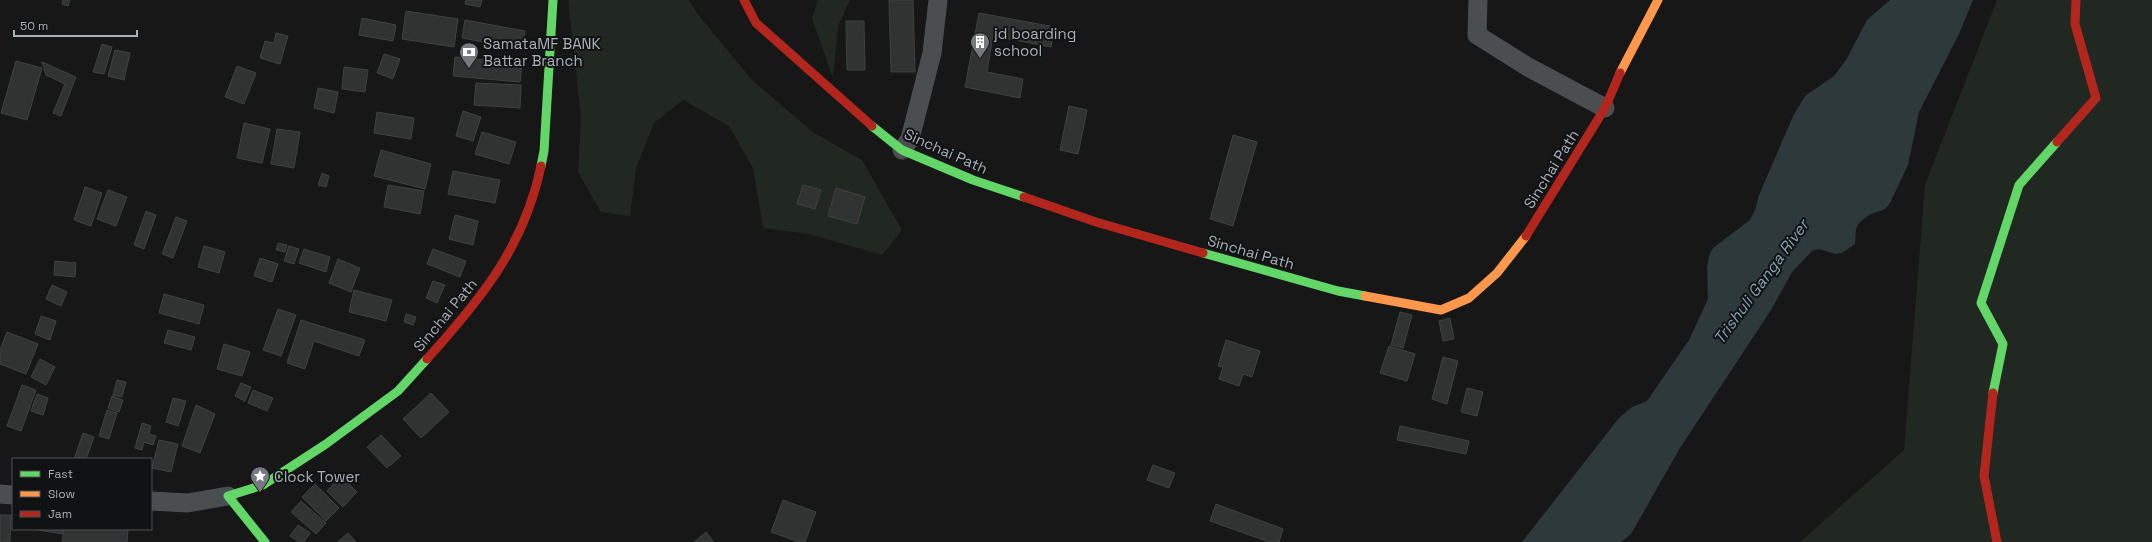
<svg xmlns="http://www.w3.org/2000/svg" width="2152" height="542" font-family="'Space Grotesk',sans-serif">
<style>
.green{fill:#212821}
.water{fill:#2e393c}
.building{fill:#313232;stroke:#3f4243}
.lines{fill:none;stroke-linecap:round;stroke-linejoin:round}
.street{stroke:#4b4e50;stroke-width:19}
.fast{stroke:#63d668;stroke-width:9}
.slow{stroke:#ff974d;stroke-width:9}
.jam{stroke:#b3261e;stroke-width:9}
.labels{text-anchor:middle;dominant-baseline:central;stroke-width:4;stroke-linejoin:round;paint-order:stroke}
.poi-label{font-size:15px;fill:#a9b0b7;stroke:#111213;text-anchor:start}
.street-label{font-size:15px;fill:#a9b0b7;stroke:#111213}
.water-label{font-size:16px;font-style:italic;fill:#82a3b0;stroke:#111213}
</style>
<rect width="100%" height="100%" fill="#171717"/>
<path class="green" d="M 568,0 L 689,0 L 699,16 L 753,81 L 814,133 L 862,160 L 902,230 L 882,255 L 809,234 L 763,228 L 753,168 L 729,126 L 683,100 L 654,123 L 636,168 L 630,216 L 601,212 L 578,172 L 581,118 Z
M 818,0 L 850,0 L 838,26 L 833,78 L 812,18 Z
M 1997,0 L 2152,0 L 2152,542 L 1800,542 L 1904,450 L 1925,185 Z"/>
<path class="water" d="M 1890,0 L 1973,0 L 1959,34 L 1919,112 L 1908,165 L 1890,203 L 1885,209 L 1869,215 L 1859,223 L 1856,229 L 1855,244 L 1842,253 L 1836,254 L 1819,249 L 1812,251 L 1792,272 L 1771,310 L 1680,448 L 1631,534 L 1621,542 L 1522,542 L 1619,418 L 1632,407 L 1647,401 L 1689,340 L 1708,299 L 1707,269 L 1709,256 L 1713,248 L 1750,220 L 1755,210 L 1759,195 L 1794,114 L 1805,96 L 1834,76 L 1846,60 L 1867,20 Z"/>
<path class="building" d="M 63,0 L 70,0 L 68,6 L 62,4 Z
M 466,0 L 482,0 L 480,7 L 465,4 Z
M 889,0 L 913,0 L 915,72 L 891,72 Z
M 406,11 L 458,19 L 454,47 L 402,39 Z
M 979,13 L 1055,27 L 1051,47 L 993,36 L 987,72 L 1023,79 L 1020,98 L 965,87 Z
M 362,18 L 396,25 L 393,41 L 359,35 Z
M 465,20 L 525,31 L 522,49 L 462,38 Z
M 846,21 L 864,21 L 865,70 L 847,70 Z
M 276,33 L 288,36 L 280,64 L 260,58 L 265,41 L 274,43 Z
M 102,44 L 112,47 L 104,74 L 93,72 Z
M 115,50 L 130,53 L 124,80 L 108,76 Z
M 384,54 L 400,59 L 393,79 L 377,73 Z
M 455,57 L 522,64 L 520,82 L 453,76 Z
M 16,61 L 42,68 L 27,120 L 1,113 Z
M 42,62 L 76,77 L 61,116 L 53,113 L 65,84 L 46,75 Z
M 237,66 L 256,73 L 244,104 L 225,97 Z
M 344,67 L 368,70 L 365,92 L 342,89 Z
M 476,83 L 521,85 L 520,108 L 474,105 Z
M 318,88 L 338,92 L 334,113 L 314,108 Z
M 1069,106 L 1087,110 L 1078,154 L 1060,150 Z
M 463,111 L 481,117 L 473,141 L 456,136 Z
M 377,112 L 414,118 L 411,139 L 374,133 Z
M 244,123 L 270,129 L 262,163 L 237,158 Z
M 277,129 L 300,132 L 294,168 L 271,164 Z
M 482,132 L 516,142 L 509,164 L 475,154 Z
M 1233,135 L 1257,142 L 1233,226 L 1210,219 Z
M 381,150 L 431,164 L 425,189 L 374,176 Z
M 453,171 L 500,180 L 495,203 L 448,194 Z
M 322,173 L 329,176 L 326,187 L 318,185 Z
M 388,185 L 424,191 L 420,214 L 384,207 Z
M 803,185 L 821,190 L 815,209 L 797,204 Z
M 85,187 L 102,193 L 91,226 L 74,220 Z
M 836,188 L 865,197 L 857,224 L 828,216 Z
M 108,190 L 127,197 L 116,226 L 97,219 Z
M 146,211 L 156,215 L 144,249 L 134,245 Z
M 455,215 L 478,221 L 473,245 L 449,239 Z
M 176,217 L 187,221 L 173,258 L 162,254 Z
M 278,243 L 287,245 L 285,252 L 276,250 Z
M 204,246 L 225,252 L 219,273 L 198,267 Z
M 289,246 L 299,249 L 294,264 L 284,261 Z
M 304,249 L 330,257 L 326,272 L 299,263 Z
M 433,249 L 466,261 L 460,277 L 427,264 Z
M 260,258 L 278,264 L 272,282 L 254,276 Z
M 338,259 L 360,268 L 351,292 L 329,283 Z
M 55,261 L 76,263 L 75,277 L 54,275 Z
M 433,281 L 445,285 L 437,303 L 426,298 Z
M 52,285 L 67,292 L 61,306 L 46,299 Z
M 354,290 L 392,300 L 386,321 L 349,312 Z
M 164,294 L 204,305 L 199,324 L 159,313 Z
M 278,309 L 296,315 L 281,356 L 263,350 Z
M 1400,312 L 1412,315 L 1403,348 L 1391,345 Z
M 406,314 L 416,317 L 413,325 L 404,322 Z
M 41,316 L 56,321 L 50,340 L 35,334 Z
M 1450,318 L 1454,339 L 1443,341 L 1439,321 Z
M 301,320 L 365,340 L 359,356 L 314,341 L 305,369 L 287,363 Z
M 168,330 L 195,337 L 191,350 L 164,343 Z
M 7,332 L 38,344 L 26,374 L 0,364 L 0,350 Z
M 1226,340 L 1260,351 L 1252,377 L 1243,374 L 1239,386 L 1219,379 L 1223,367 L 1218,366 Z
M 224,344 L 250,352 L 242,376 L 217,369 Z
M 1389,346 L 1415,354 L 1407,381 L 1380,373 Z
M 1443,357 L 1458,361 L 1447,404 L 1432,399 Z
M 40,359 L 55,367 L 46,385 L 31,377 Z
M 117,380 L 126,382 L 122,397 L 113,395 Z
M 241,383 L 251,387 L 245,401 L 235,396 Z
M 22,385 L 36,390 L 21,431 L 7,426 Z
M 1467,388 L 1483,392 L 1477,416 L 1461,412 Z
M 253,390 L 273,398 L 267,411 L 248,403 Z
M 431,393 L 449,412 L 421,438 L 403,419 Z
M 37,394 L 48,398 L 43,415 L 31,411 Z
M 112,396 L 123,400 L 119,412 L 108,408 Z
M 173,398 L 186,401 L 178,426 L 166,422 Z
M 196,405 L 215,414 L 200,453 L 182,446 Z
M 107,410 L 117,413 L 109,439 L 99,436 Z
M 142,423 L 151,426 L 149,434 L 156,436 L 153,445 L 144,442 L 142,450 L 135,448 Z
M 1400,426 L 1469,441 L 1466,454 L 1397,440 Z
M 83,433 L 94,437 L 86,459 L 74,459 Z
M 381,435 L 401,456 L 387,468 L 367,447 Z
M 159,440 L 178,444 L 171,472 L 152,468 Z
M 1153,465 L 1175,473 L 1169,488 L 1147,480 Z
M 341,476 L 357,492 L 343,507 L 327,491 Z
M 315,484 L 339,508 L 326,521 L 302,497 Z
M 783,500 L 816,512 L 805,542 L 799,542 L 771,532 Z
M 301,501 L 326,523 L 316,534 L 291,512 Z
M 1216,504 L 1283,529 L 1279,542 L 1269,542 L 1210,521 Z
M 0,515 L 11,515 L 10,542 L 0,542 Z
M 298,525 L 310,533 L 304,542 L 299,542 L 290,536 Z
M 32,529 L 63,529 L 63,534 Z
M 64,529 L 128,529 L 127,542 L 62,542 Z
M 706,532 L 713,541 L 711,542 L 694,542 Z
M 348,533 L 356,542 L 338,542 Z"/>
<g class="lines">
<path class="street" d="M 1478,0 L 1477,35 L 1528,67 L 1605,108
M 902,150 L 910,139 L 932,53 L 938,0
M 0,494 L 13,495
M 151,501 L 187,503 L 228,496"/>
<path class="fast" d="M 872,126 L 902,150 L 973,180 L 1024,197
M 541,166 L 544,151 L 553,0
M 1203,253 L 1338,291 L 1365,296
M 1993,393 L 2003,344 L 1981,303 L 2019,185 L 2057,142
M 265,542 L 228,496 L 263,485 L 326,444 L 398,391 L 427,359"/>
<path class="slow" d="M 1620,73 L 1658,0
M 1365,296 L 1441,310 L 1469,298 L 1497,273 L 1526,236"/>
<path class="jam" d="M 744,0 L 756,23 L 872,126
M 2057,142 L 2096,98 L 2075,24 L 2076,0
M 1024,197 L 1096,222 L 1203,253
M 1526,236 L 1605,108 L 1620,73
M 427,359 C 481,299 524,247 541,166
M 1993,393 L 1984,476 L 1997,542"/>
</g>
<defs>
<symbol id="building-pin" viewBox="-11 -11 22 30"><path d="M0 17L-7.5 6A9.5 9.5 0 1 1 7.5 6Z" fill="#767a7f" stroke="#111213"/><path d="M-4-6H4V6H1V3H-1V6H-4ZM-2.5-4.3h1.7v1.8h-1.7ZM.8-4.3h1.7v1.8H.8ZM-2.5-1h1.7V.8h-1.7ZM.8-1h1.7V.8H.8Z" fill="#fff"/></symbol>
<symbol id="bank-pin" viewBox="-11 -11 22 30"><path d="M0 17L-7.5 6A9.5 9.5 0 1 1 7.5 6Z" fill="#767a7f" stroke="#111213"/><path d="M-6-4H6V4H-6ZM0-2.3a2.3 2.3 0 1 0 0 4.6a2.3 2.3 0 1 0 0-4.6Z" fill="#fff"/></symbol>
<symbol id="sight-pin" viewBox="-11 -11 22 30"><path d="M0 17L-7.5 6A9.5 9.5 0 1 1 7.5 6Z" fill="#767a7f" stroke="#111213"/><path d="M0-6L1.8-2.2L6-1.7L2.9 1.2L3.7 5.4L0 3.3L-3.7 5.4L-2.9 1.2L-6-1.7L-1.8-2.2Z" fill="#fff"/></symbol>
</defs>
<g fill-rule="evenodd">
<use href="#building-pin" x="969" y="31" width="22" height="30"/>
<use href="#bank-pin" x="458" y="41" width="22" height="30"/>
<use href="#sight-pin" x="249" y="465" width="22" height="30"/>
</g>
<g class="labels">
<g class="poi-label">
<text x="994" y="33">jd boarding<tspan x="994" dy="17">school</tspan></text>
<text x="483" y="43">SamataMF BANK<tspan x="483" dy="17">Battar Branch</tspan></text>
<text x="274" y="476">Clock Tower</text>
</g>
<g class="street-label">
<text transform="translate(946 151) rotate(24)">Sinchai Path</text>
<text transform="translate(1551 169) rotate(-58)">Sinchai Path</text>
<text transform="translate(1251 252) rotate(16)">Sinchai Path</text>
<text transform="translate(445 315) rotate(-50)">Sinchai Path</text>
</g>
<g class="water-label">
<text transform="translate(1761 282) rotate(-54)">Trishuli Ganga River</text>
</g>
</g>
<rect x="12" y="458" width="140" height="72" fill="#111213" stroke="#4e5155"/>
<rect x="20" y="471" width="20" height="6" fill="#63d668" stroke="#4e5155"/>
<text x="48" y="478" font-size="12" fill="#a9b0b7">Fast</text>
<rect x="20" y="491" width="20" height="6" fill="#ff974d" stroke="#4e5155"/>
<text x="48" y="498" font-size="12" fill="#a9b0b7">Slow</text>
<rect x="20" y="511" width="20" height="6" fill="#b3261e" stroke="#4e5155"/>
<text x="48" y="518" font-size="12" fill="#a9b0b7">Jam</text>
<path d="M14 30v6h123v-6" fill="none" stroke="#a9b0b7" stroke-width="2"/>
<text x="20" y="30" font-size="12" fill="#a9b0b7" stroke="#111213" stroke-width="3" paint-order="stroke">50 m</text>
</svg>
